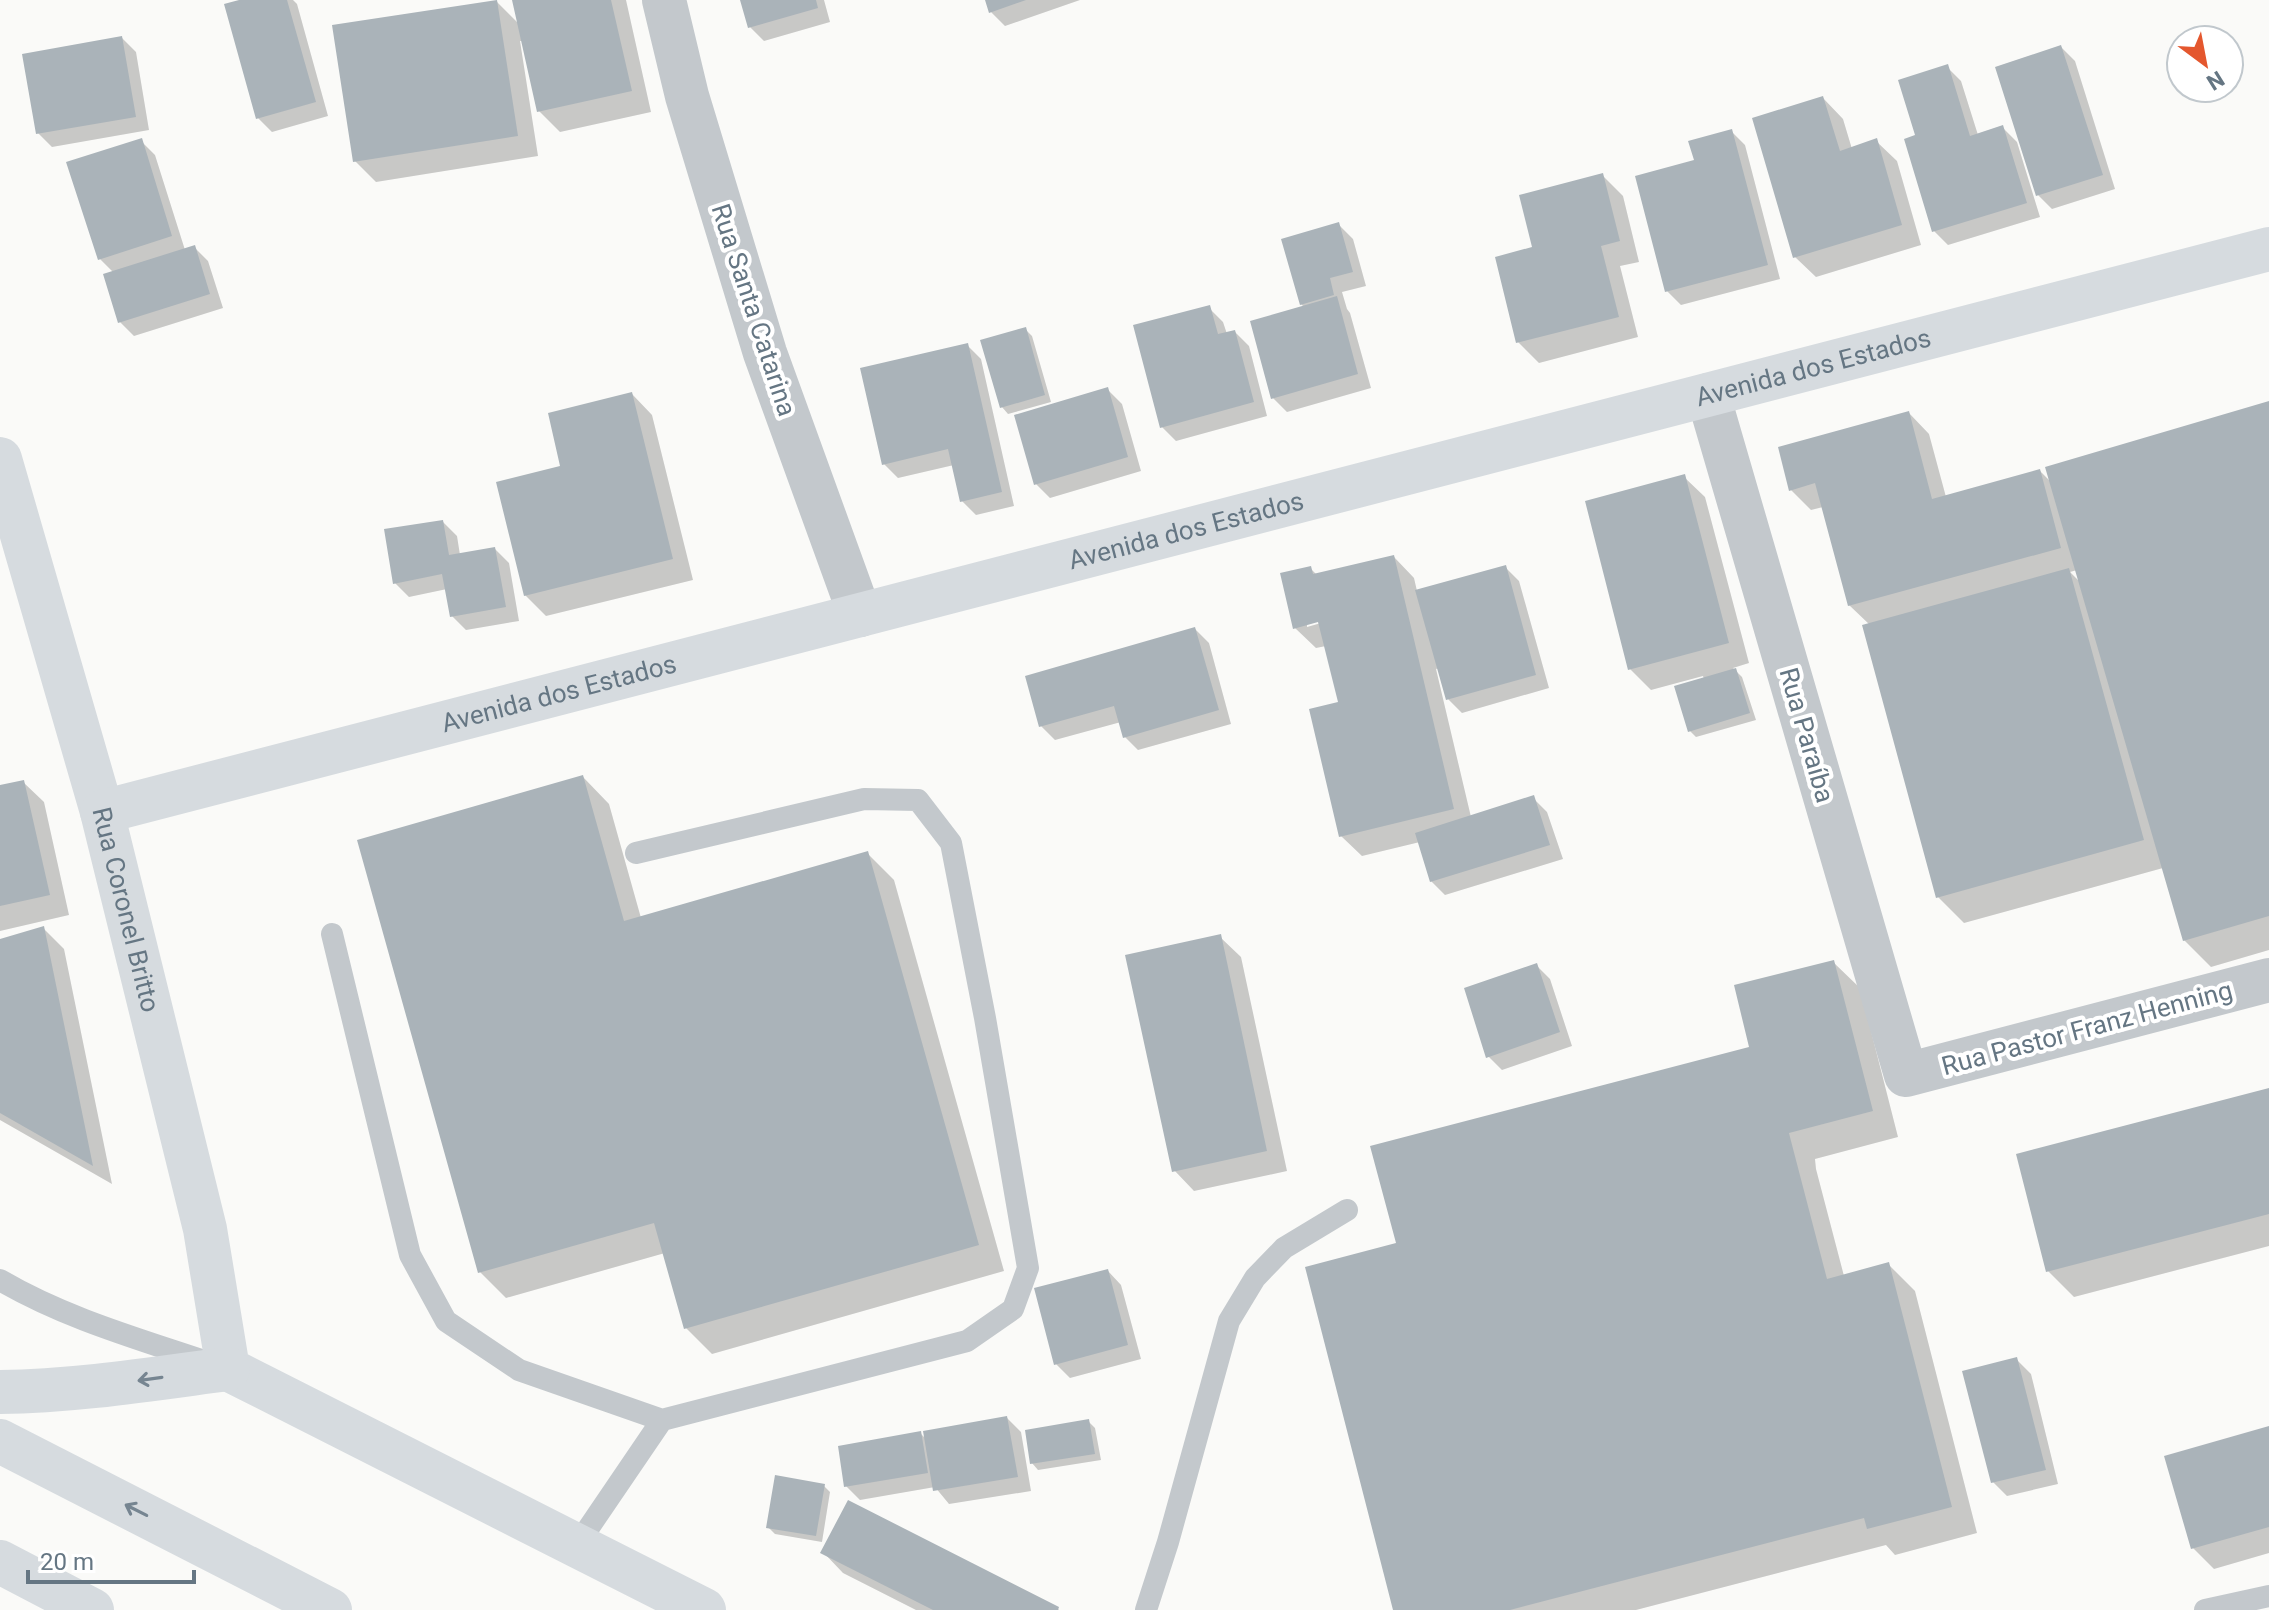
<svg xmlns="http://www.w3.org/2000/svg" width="2269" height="1610" font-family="Roboto,sans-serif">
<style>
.shadow{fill:#0003;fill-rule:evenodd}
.building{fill:#aab3b9}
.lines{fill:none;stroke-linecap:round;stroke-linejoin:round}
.lane{stroke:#c3c8cc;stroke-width:22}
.street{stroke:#c3c8cc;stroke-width:44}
.secondary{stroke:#d6dbdf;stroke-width:44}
.highway{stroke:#d6dbdf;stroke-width:44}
.oneway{stroke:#768591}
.labels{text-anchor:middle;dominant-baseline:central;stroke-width:8;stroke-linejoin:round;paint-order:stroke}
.street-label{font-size:26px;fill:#657683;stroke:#fff}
</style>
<rect width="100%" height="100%" fill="#fafaf8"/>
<path class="shadow" d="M 247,0 L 293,0 L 297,4 L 328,116 L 272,132 L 258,118 Z
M 514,0 L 626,0 L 651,112 L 560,132 L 539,111 L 523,41 L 520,41 L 538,156 L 376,182 L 355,161 L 497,2 L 520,25 Z
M 742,0 L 824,0 L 830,22 L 764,41 L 750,27 Z
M 987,0 L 1080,0 L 1005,26 L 991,12 Z
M 122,38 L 136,52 L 149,130 L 52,147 L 38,133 Z
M 2061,47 L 2075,61 L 2115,189 L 2052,209 L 2038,195 Z
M 1947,67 L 1961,81 L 1978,135 L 2003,128 L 2017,142 L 2040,217 L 1948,245 L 1934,231 L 1918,136 Z
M 1823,98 L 1843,119 L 1852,149 L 1876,141 L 1897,161 L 1921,245 L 1816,277 L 1795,257 Z
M 1731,131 L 1745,145 L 1780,279 L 1681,305 L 1667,291 Z
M 141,141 L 155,155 L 185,250 L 194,247 L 208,261 L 223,308 L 134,336 L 120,322 L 114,273 L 100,259 Z
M 1602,175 L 1623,196 L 1639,262 L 1620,266 L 1638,337 L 1539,363 L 1518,342 L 1535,249 Z
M 1339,225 L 1353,239 L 1366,286 L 1342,292 L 1347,309 L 1350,313 L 1371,388 L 1287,412 L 1273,398 L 1305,308 L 1301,304 Z
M 1209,308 L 1223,322 L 1227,334 L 1235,332 L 1249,346 L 1267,416 L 1176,441 L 1162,427 Z
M 1025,329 L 1032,336 L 1051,402 L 1008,414 L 1002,407 Z
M 967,345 L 981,359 L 1014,506 L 976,515 L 962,501 L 954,465 L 898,478 L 884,464 Z
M 1108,390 L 1122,404 L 1141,471 L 1050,498 L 1036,484 Z
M 632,394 L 652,415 L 693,580 L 546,616 L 525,595 Z
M 2269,404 L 2269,950 L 2211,967 L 2184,940 L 2163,868 L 1964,923 L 1938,897 L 1870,625 L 1849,605 L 1823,507 L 1811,510 L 1791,490 L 1909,413 L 1929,434 L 1946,497 L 2040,471 L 2052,483 ZM 2077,570 L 2081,583 L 2070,572 Z
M 1684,477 L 1705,497 L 1749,663 L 1733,668 L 1742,677 L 1756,720 L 1696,737 L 1690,731 L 1704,679 L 1703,676 L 1651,690 L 1630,669 Z
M 443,522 L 457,536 L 460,555 L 495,549 L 509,563 L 519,621 L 466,630 L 452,616 L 447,589 L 409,597 L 395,583 Z
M 1394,557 L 1414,578 L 1417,591 L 1505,567 L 1519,581 L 1549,688 L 1462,713 L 1448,699 L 1439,668 L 1436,669 L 1471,817 L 1533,798 L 1547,812 L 1563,859 L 1445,895 L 1431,881 L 1420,842 L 1362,856 L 1341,836 L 1340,703 L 1326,646 L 1316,648 L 1295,628 L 1310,568 L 1317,575 ZM 1327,617 L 1328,621 L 1307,627 L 1307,623 Z
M 1195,629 L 1209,643 L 1231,724 L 1138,750 L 1125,737 L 1121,722 L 1055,740 L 1041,726 Z
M 583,777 L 609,804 L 641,918 L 867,853 L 894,880 L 1004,1271 L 712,1354 L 686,1328 L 665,1253 L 506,1298 L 480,1272 Z
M 23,782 L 44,802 L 69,915 L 0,931 L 0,787 Z
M 44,929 L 64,949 L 112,1184 L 0,1120 L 0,941 Z
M 1220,937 L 1241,957 L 1287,1171 L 1194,1191 L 1174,1170 Z
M 1833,962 L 1860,988 L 1898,1137 L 1815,1159 L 1816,1169 L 1844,1276 L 1889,1265 L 1915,1291 L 1977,1533 L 1895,1555 L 1886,1545 L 1636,1610 L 1396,1610 L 1398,1244 L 1752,1049 Z
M 1536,965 L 1550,979 L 1572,1046 L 1502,1070 L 1488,1056 Z
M 2269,1090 L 2269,1246 L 2074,1297 L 2048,1271 Z
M 1108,1271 L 1121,1285 L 1141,1359 L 1070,1378 L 1056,1364 Z
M 2017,1360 L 2031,1374 L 2058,1484 L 2007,1496 L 1993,1482 Z
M 1007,1418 L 1021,1432 L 1031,1491 L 949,1504 L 935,1487 L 860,1500 L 846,1486 L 920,1433 L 927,1440 Z
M 1089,1422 L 1095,1428 L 1101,1460 L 1038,1470 L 1032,1463 Z
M 2269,1428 L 2269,1553 L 2214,1569 L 2193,1548 Z
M 824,1486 L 830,1492 L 822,1542 L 775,1534 L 768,1527 Z
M 823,1552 L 1058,1609 L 1059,1610 L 916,1610 L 843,1573 Z"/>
<path class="building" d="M 239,0 L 287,0 L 316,102 L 256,119 L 224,4 Z
M 497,0 L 518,136 L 353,162 L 332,25 Z
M 512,0 L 611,0 L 632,91 L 537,112 Z
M 740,0 L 816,0 L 818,8 L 748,28 Z
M 985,0 L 1026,0 L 989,13 Z
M 122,36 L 136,117 L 36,134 L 22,54 Z
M 2061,45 L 2103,175 L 2036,196 L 1995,67 Z
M 1948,64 L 1970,136 L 2003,125 L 2027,203 L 1932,232 L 1904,139 L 1915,135 L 1898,80 Z
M 1823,96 L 1840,151 L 1877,138 L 1902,225 L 1793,258 L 1752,118 Z
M 1732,129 L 1768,265 L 1665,292 L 1635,176 L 1694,160 L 1688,141 Z
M 142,138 L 172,236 L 98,260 L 66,162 Z
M 1603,173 L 1620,241 L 1601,246 L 1619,317 L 1516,343 L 1495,257 L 1532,247 L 1519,195 Z
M 1339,222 L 1353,272 L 1330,278 L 1334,295 L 1300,305 L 1281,239 Z
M 195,245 L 210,294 L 118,323 L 103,274 Z
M 1337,296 L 1358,374 L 1271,399 L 1250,321 Z
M 1210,305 L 1218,334 L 1235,330 L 1254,402 L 1160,428 L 1133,325 Z
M 1026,327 L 1045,395 L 1000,408 L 980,340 Z
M 968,343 L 1002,492 L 960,502 L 948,449 L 882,465 L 860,368 Z
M 1108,387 L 1128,457 L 1034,485 L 1014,415 Z
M 632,392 L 673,559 L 524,596 L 496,482 L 560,466 L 548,413 Z
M 2269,401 L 2269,916 L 2183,941 L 2045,467 Z
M 1909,411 L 1932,499 L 2040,469 L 2061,548 L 1848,606 L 1815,483 L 1789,491 L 1778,447 Z
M 1685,474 L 1729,643 L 1628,670 L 1585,501 Z
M 443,520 L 449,555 L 495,547 L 506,607 L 450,617 L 442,574 L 393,584 L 384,529 Z
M 1394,555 L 1454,809 L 1339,837 L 1309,709 L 1338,702 L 1318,622 L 1293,629 L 1280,573 L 1311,566 L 1313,574 Z
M 1506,565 L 1536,675 L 1446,700 L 1415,590 Z
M 2069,568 L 2144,840 L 1936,898 L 1862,625 Z
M 1195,627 L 1219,710 L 1123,738 L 1114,706 L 1039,727 L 1025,676 Z
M 1736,668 L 1750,713 L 1688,732 L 1674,686 Z
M 583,775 L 624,921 L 868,851 L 979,1245 L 684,1329 L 654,1223 L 478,1273 L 357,840 Z
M 24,780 L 50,895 L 0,906 L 0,785 Z
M 1534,795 L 1550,845 L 1430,882 L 1415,833 Z
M 44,926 L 93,1166 L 0,1113 L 0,939 Z
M 1221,934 L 1267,1151 L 1172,1172 L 1125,955 Z
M 1834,960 L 1873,1111 L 1789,1133 L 1791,1141 L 1827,1279 L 1889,1262 L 1952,1507 L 1867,1529 L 1864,1518 L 1510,1610 L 1393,1610 L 1305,1267 L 1396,1243 L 1370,1146 L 1749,1047 L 1734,985 Z
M 1537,963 L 1560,1032 L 1486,1058 L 1464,988 Z
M 2269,1088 L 2269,1214 L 2046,1272 L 2016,1154 Z
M 1108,1269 L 1128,1345 L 1054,1365 L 1034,1288 Z
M 2017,1357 L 2046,1470 L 1991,1483 L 1962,1371 Z
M 1007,1416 L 1018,1477 L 933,1491 L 923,1431 Z
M 1089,1419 L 1095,1454 L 1030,1464 L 1025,1430 Z
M 2269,1426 L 2269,1527 L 2191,1549 L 2164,1456 Z
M 921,1431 L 928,1473 L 844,1487 L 838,1446 Z
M 775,1475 L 825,1484 L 816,1536 L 766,1528 Z
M 848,1500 L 1059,1607 L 1058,1610 L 933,1610 L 820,1553 Z"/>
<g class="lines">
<path class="lane" d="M 332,934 L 410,1255 L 446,1321 L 519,1370 L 662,1420
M 0,1280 C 65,1318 136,1338 207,1362
M 577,1545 L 662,1420 L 967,1341 L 1013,1309 L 1028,1268 L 985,1018 L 951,843 L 918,800 L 864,799 L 636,853
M 1146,1610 L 1168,1542 L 1229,1321 L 1255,1278 L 1284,1248 L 1347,1210
M 2205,1610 L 2269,1596"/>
<path class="street" d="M 664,0 L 687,96 L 765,353 L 860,615
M 1708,395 L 1906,1075 L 2269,980"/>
<g class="secondary">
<path id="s1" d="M 0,459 L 102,812 L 205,1229 L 228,1369 L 704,1610"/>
<path id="s2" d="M 102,812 L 2269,249"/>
</g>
<path class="highway" d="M 0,1392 C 77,1391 152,1379 228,1369
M 0,1441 L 330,1610
M 0,1562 L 92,1610"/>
</g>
<defs><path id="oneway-shaft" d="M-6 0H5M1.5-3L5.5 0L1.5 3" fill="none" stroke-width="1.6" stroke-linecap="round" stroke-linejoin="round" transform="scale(2)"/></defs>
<g class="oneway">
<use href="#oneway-shaft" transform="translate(150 1379) rotate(172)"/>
<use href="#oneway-shaft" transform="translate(136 1510) rotate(-153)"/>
</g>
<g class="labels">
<g class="street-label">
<text transform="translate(754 310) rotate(72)">Rua Santa Catarina</text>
<text stroke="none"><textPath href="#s2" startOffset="1768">Avenida dos Estados</textPath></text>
<text stroke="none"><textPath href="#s2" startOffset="1120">Avenida dos Estados</textPath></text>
<text stroke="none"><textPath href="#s2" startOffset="472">Avenida dos Estados</textPath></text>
<text transform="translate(1807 735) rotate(74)">Rua Paraíba</text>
<text stroke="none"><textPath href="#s1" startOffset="468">Rua Coronel Britto</textPath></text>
<text transform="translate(2087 1028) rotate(-15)">Rua Pastor Franz Henning</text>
</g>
</g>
<g transform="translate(2205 64) rotate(148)"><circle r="38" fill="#ffffff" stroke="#c1c8cd" stroke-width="2"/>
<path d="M0-6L14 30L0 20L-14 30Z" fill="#e4572e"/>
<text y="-12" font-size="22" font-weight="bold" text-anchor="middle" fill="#657683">N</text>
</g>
<path d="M28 1570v12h166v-12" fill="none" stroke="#657683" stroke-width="4"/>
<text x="40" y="1570" font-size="24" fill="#657683" stroke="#ffffff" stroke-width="6" paint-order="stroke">20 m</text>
</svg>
